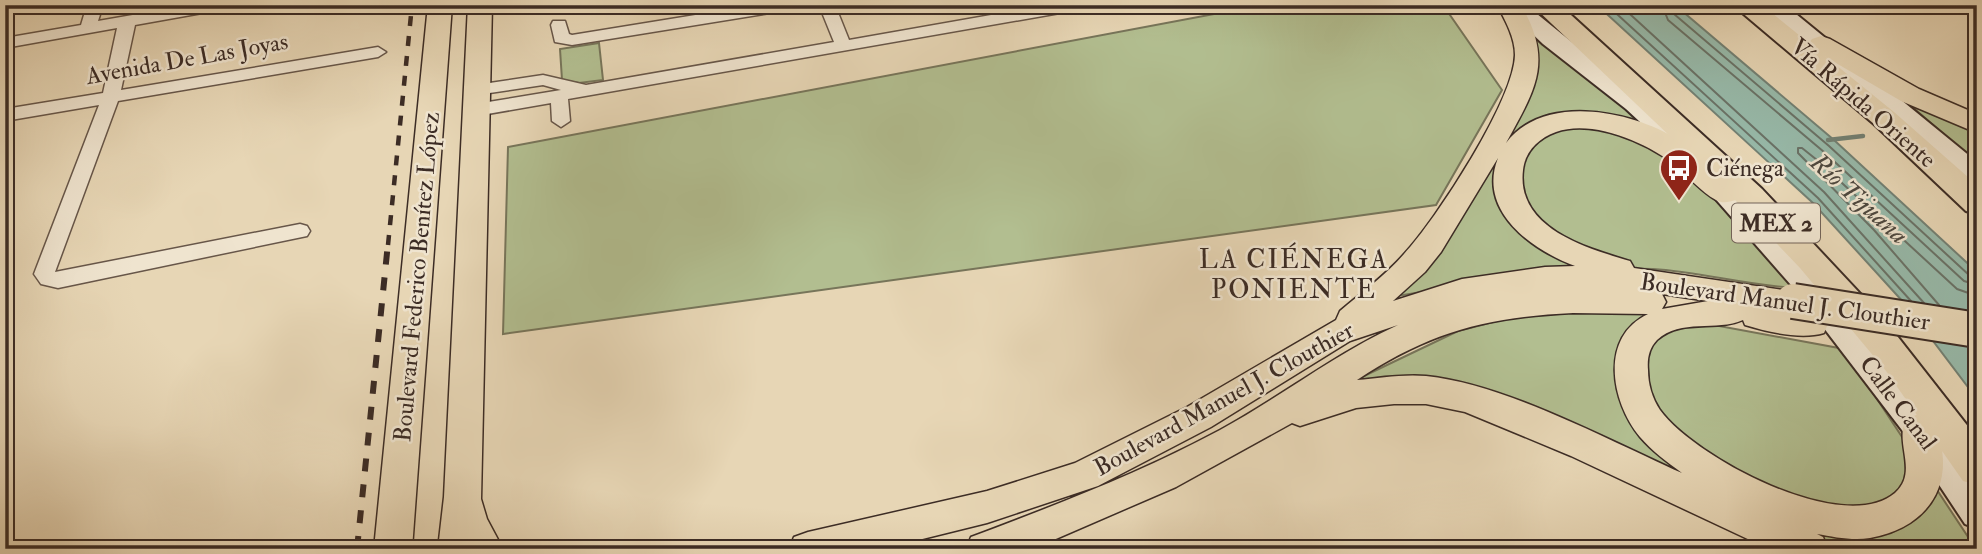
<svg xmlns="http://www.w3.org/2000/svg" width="1982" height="554" font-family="'IM FELL Double Pica',serif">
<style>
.green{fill:#b2be90;stroke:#77755a;stroke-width:2}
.water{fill:#97b9a9;stroke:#738174;stroke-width:2}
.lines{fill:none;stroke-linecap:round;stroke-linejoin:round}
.shore{stroke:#6a7267;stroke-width:2}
.stream{stroke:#738174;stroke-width:4.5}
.minor-casing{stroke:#675649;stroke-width:3}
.secondary-casing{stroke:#3c2c25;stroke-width:4}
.primary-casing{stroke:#3c2c25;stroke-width:3}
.trunk-casing{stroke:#3c2c25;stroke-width:4}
.minor{fill:#efe4cf;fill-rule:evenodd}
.secondary{fill:#efe4cf;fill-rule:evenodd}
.primary{fill:#e7d6b5;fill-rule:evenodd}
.trunk{fill:#e7d6b5;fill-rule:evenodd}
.rail-far1{stroke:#3c2c25;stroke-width:4.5;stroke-dasharray:10 10;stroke-linecap:butt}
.rail{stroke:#3c2c25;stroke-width:6;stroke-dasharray:13 13;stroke-linecap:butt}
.primary-bridge-casing{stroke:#3c2c25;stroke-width:38;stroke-linecap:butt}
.primary-bridge{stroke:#e7d6b5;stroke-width:34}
.labels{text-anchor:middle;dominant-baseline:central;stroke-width:5;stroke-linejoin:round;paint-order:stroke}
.shield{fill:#efe4cf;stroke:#726358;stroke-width:2}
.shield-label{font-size:23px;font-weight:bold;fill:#3c2c25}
.street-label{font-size:24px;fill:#3c2c25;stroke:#efe4cf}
.poi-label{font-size:24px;fill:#3c2c25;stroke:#efe4cf;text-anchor:start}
.water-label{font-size:26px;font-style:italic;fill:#4e483f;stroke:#efe4cf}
.neighbourhood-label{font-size:26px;letter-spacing:2px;fill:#3c2c25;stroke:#efe4cf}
</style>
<rect width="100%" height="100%" fill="#e7d6b5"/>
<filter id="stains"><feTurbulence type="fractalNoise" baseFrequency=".00286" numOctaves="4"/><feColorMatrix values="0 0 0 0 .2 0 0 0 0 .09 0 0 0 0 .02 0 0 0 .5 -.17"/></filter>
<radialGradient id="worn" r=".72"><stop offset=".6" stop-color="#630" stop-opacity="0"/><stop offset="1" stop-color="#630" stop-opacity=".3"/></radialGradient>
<path class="green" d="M 1262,5 L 1443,5 L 1502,90 L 1436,205 L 503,334 L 508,147 Z
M 1535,32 L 1652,130 L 1797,288 C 1749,286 1701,272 1653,269 C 1567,265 1481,283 1396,296 L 1538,60 Z
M 599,43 L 603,80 L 579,83 L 562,80 L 560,49 Z
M 1902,98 L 1977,130 L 1977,163 Z
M 1541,310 L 1638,311 L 1844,349 L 1976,549 L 1827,549 L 1466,389 L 1318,398 L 1458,331 Z"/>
<path class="water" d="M 1597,5 L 1675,5 L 1834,140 L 1977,272 L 1977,399 L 1905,304 L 1813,203 Z"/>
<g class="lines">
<path class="shore" d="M 1607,5 L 1818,198 L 1911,301
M 1620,5 L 1824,192 L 1924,303
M 1662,5 L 1668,20 L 1824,152 L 1964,281 L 1977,285
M 1671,5 L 1674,14 L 1829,146 L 1969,275 L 1977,277
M 1939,305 L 1874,230 L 1798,153 L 1798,148 L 1802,148 L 1817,160 L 1957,289 L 1977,296"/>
<path class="stream" d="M 1828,140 L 1863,136"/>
<defs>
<path id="minor" d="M 87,5 L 103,5 L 98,21 L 190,5 L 227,5 L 219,10 L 135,25 L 121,90 L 378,47 L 386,52 L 378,57 L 118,101 L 55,272 L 300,224 L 307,226 L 310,231 L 307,236 L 58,288 L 41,284 L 34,274 L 99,105 L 5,121 L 5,109 L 103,93 L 117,28 L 5,48 L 5,38 L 81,25 Z
M 757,5 L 797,5 L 789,10 L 572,45 L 555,42 L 551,25 L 553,21 L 565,21 L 569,34 L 572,35 Z
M 819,5 L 835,5 L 849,40 L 1048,5 L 1085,5 L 1077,10 L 568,99 L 570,121 L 561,127 L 552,121 L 551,103 L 476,116 L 467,110 L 476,104 L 561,90 L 543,85 L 476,95 L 470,94 L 467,90 L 470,86 L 476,85 L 543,75 L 586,85 L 834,42 Z"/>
<path id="secondary" d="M 1502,5 L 1526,5 L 1663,116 L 1686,139 L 1683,145 L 1674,147 L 1665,145 L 1626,109 L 1543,44 Z
M 1761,5 L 1785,5 L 1977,162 L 1977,184 L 1968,182 Z
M 1707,164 L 1716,167 L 1811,271 L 1930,420 L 1977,486 L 1977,529 L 1965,524 L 1908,438 L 1791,285 L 1698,179 L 1694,173 L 1698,167 Z"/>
<path id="primary" d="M 428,5 L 452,5 L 412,549 L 374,549 Z
M 468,5 L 492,5 L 481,499 L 487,519 L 503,549 L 438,549 L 444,497 Z
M 1497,5 L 1521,5 C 1554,62 1535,90 1506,143 C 1543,94 1626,110 1672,136 C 1696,150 1715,169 1736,186 L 1741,193 L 1736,200 C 1729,202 1723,204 1716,200 C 1701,192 1688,176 1675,165 C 1647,143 1593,119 1556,132 C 1539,138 1525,151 1523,170 C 1516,228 1586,248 1630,261 L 1634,268 L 1804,293 L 1809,301 L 1802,310 L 1824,315 L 1828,324 L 1824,333 C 1801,340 1768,332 1745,325 L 1743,320 C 1716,332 1681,318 1657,340 C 1649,348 1647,359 1648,370 C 1648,384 1652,398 1660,410 C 1694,457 1843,537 1895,493 C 1919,472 1894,443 1906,419 L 1919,414 L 1932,419 C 1960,476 1933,527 1870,538 C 1853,541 1834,537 1817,534 L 1823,537 L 1828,549 L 1769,549 L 1571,456 L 1465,412 L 1426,404 L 1394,404 L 1356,408 L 1300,426 L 1292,423 L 1176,487 L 1035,548 L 966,549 L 971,537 C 1056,505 1140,473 1220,430 C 1281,397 1336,353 1398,325 L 1350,341 L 1211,427 L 1098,486 L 987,523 L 882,549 L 789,549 L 794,537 L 808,532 L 987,491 L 1075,463 L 1187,407 L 1336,320 L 1340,311 C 1361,293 1386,275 1404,254 C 1436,220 1514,100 1515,55 C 1515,37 1505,20 1497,5 ZM 1498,158 C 1477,211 1532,250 1575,266 L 1545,267 L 1462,279 L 1393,301 L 1425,272 L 1441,252 ZM 1662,294 L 1708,301 L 1662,309 L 1666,302 ZM 1573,313 L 1648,314 C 1599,337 1611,402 1640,437 C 1652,451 1667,462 1682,473 C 1608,440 1505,384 1426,376 C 1403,374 1379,378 1357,380 C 1429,332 1487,317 1573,313 Z
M 1821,36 L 1830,39 L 1919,89 L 1977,114 L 1977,133 L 1901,101 L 1812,49 L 1808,44 L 1812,39 Z"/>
<path id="trunk" d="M 1532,5 L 1560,5 L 1762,189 L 1883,318 L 1977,438 L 1977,485 L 1963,481 L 1886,371 L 1800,268 L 1715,179 Z
M 1733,5 L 1762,5 L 1894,112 L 1977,185 L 1977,214 L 1966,211 L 1874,124 Z"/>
</defs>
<use href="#minor" class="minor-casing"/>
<use href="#secondary" class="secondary-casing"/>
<use href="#primary" class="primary-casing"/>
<use href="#trunk" class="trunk-casing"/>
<use href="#minor" class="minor"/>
<use href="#secondary" class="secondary"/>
<use href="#primary" class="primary"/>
<use href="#trunk" class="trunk"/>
<path class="rail-far1" d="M 388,245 L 412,5"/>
<path class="rail" d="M 357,549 L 388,243"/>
<defs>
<path id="primary-bridge" d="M 1793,301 L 1977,330"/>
</defs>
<use href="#primary-bridge" class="primary-bridge-casing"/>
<use href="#primary-bridge" class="primary-bridge"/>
</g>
<defs>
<symbol id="bus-pin" viewBox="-11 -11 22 30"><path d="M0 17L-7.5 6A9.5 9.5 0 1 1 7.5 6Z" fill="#8f2418" stroke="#efe4cf"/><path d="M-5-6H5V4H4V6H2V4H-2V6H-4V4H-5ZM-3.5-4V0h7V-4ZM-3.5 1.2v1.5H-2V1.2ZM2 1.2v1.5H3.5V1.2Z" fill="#fff"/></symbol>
</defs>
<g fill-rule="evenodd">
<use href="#bus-pin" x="1657" y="146" width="44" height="60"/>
</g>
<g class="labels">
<rect class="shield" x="1732" y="203.5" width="88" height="39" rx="5"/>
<g class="shield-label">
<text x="1776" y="223">MEX 2</text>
</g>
<g class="street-label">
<text transform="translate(187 59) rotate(-10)">Avenida De Las Joyas</text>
<text transform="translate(1863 103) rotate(41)">Vía Rápida Oriente</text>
<text transform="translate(417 277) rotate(-85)">Boulevard Federico Benítez López</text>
<text transform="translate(1785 302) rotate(8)">Boulevard Manuel J. Clouthier</text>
<text transform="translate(1224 399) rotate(-29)">Boulevard Manuel J. Clouthier</text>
<text transform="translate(1898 403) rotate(53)">Calle Canal</text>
</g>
<g class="poi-label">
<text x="1706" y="168">Ciénega</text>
</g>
<g class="water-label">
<text transform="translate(1859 199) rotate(42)">Río Tijuana</text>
</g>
<g class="neighbourhood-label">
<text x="1294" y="260">LA CIÉNEGA<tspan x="1294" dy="30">PONIENTE</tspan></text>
</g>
</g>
<rect width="1982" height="554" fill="none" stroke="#e7d6b5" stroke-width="28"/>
<rect x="7" y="7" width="1968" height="540" fill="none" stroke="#3c2c25" stroke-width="3.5"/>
<rect x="14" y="14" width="1954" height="526" fill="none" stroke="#3c2c25" stroke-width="2"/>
<rect width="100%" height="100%" filter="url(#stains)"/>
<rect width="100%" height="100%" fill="url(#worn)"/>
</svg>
